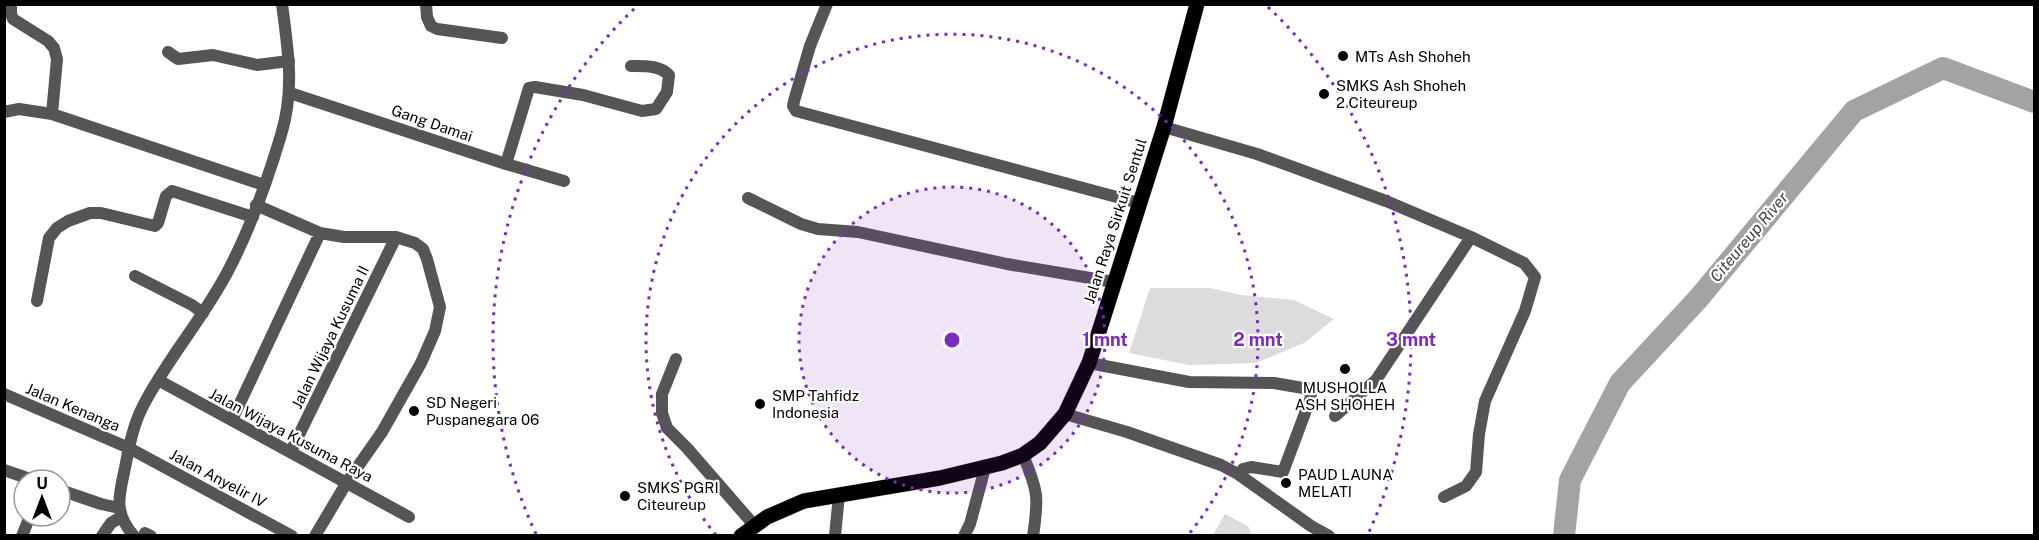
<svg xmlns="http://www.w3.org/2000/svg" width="2039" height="540" font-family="'Public Sans',sans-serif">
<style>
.green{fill:#dcdcdc}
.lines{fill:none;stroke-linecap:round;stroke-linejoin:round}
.river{stroke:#a3a3a3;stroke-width:22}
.primary-casing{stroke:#dbdbdb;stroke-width:16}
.minor{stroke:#555;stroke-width:12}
.tertiary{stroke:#555;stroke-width:12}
.primary{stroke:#000;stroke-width:15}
.ring{fill:none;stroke:#7b2cbf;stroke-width:3;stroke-dasharray:3 6}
.poi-dot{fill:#000;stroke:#fff;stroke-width:2}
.labels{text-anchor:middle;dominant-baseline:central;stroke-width:4.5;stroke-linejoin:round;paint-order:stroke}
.poi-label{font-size:15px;fill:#000;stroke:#fff;text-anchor:start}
.street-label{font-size:15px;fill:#000;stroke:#fff}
.water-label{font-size:16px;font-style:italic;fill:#444;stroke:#fff}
.centre{fill:#7b2cbf;stroke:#fff;stroke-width:3}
.ring-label{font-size:18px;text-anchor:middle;font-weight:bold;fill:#7b2cbf;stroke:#fff;stroke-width:4.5;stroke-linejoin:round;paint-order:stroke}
</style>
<rect width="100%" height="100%" fill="#fff"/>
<path class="green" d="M 1150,288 L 1210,288 L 1241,295 L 1294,300 L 1334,319 L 1304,343 L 1256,363 L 1189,365 L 1129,353 Z
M 1225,514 L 1248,526 L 1252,535 L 1213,535 Z"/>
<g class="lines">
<path class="river" d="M 1564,536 L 1570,480 L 1620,383 L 1698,299 L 1854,111 L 1943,68 L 2034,102"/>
<defs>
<path id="primary" d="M 741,536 L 767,517 L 804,501 L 940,478 L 1002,463 L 1023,455 L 1040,443 L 1065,414 L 1089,363 L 1164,127 L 1197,4"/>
</defs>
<use href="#primary" class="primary-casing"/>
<path class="minor" d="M 426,4 L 427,17 L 431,26 L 437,29 L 502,38
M 827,4 L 810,46 L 794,101 L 793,106 L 796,111 L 1139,203
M 168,52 L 178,59 L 213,55 L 257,65 L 289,61
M 290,93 L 506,164 L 564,181
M 4,112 L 19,109 L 52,114 L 57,59 L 54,48 L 48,41 L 13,19 L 11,14 L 11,4
M 52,114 L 264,185
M 1164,127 L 1257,154 L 1386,201 L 1471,237 L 1524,263 L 1535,277 L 1525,311 L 1485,401 L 1479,434 L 1476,472 L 1466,486 L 1444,497
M 506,164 L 529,88 L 535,87 L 583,95 L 642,111 L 656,109 L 667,92 L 669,75 C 659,65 644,66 631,66
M 748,198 L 801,224 L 818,229 L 858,232 L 1007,264 L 1114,282
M 256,205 L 320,233
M 135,276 L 192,305 L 203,313
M 37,301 L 49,238 L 57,228 L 68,221 L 90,213 L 101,213 L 155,226 L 158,223 L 166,196 L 172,191 L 253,217
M 676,359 L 662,394 L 662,413 L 667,428 L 687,448 L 754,525
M 1089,363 L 1189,382 L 1274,383 L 1309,389 L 1311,397 L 1283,472 L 1251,467 L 1243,469 L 1242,477
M 158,380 L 409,517
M 4,394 L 129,448 L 292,536
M 1065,414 L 1127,432 L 1221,465 L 1238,474 L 1311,526 L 1329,536
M 1335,416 L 1376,380 L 1471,237
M 232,420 L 320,233 L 344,237 L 396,237 L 415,243 L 423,249 L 427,259 L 440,307 L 435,331 L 421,363 L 382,432 L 347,482 L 315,536
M 291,451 L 396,237
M 1023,455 C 1038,491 1039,497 1033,536
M 4,470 L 33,480
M 60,490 L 101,504 L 119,508
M 145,533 L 151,536
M 22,536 L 30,516
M 102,536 L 111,523 L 121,517
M 835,536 L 839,495
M 964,536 L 970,524 L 985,468"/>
<path class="tertiary" d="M 134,536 C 113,512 119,496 125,468 C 129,447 133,425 143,406 C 167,359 203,319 228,271 C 250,229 267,182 281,135 C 295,89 288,51 282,4"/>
<use href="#primary" class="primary"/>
</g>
<circle cx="952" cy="340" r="153" fill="#7b2cbf" fill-opacity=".12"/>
<g class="ring">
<circle cx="952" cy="340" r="153"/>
<path d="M716 535A306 306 0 1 1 1188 535"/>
<path d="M536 534A459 459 0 0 1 636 7M1268 7A459 459 0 0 1 1368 534"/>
</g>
<g class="poi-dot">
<circle cx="1343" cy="56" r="6"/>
<circle cx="1324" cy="94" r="6"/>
<circle cx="1345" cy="369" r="6"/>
<circle cx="760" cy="404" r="6"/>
<circle cx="414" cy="411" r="6"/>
<circle cx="1286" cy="483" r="6"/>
<circle cx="625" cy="496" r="6"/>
</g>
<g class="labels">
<g class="poi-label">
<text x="1355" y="56">MTs Ash Shoheh</text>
<text x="1336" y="85">SMKS Ash Shoheh<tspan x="1336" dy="17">2 Citeureup</tspan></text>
<text x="1345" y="387" text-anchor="middle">MUSHOLLA<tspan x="1345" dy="17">ASH SHOHEH</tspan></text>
<text x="772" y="395">SMP Tahfidz<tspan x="772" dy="17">Indonesia</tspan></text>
<text x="426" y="402">SD Negeri<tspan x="426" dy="17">Puspanegara 06</tspan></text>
<text x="1298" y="474">PAUD LAUNA<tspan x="1298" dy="17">MELATI</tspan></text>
<text x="637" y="487">SMKS PGRI<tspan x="637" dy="17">Citeureup</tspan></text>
</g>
<g class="street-label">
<text transform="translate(432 123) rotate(19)">Gang Damai</text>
<text transform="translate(1115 221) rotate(-72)">Jalan Raya Sirkuit Sentul</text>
<text transform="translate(330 337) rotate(-64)">Jalan Wijaya Kusuma II</text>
<text transform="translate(73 407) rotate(23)">Jalan Kenanga</text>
<text transform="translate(291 435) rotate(28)">Jalan Wijaya Kusuma Raya</text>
<text transform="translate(218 478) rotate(28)">Jalan Anyelir IV</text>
</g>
<g class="water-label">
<text transform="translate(1749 237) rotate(-50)">Citeureup River</text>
</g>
</g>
<circle cx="952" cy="340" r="9" class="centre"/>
<g class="ring-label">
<text x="1105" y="346">1 mnt</text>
<text x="1258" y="346">2 mnt</text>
<text x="1411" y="346">3 mnt</text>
</g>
<rect width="2039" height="540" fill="none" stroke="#000000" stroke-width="12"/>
<g transform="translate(42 498)"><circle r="28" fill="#ffffff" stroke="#999999" stroke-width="1.5"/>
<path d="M0-4.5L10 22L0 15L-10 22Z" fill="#000000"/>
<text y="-9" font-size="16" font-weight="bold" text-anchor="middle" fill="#000000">U</text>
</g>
</svg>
